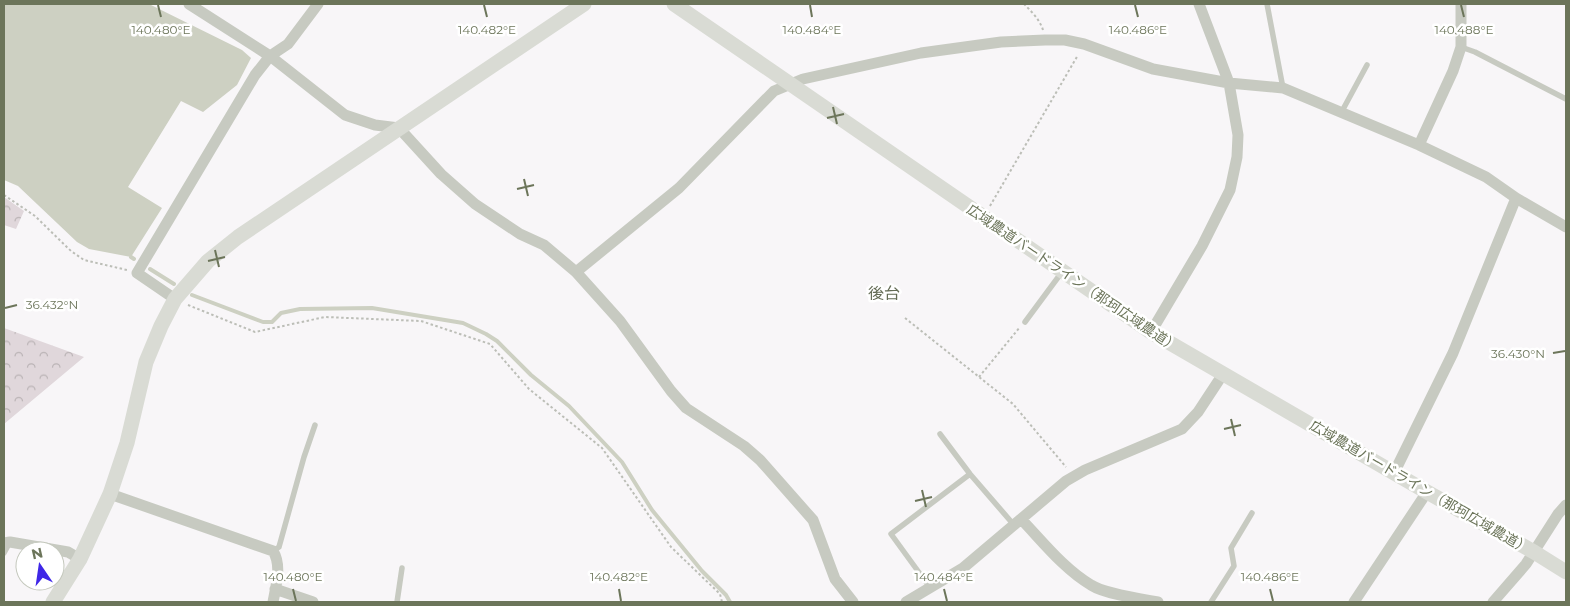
<svg xmlns="http://www.w3.org/2000/svg" width="1570" height="606" font-family="Montserrat,'Noto Sans JP',sans-serif">
<style>
.forest{fill:url(#forest-crowns)}
.water{fill:#cdd0c2}
.lines{fill:none;stroke-linecap:round;stroke-linejoin:round}
.stream{stroke:#cdd0c2;stroke-width:4}
.path{stroke:#bcbeb7;stroke-width:2;stroke-dasharray:2.5 2.5;stroke-linecap:butt}
.lane{stroke:#c7cac1;stroke-width:5.5}
.street{stroke:#c7cac1;stroke-width:11}
.secondary{stroke:#d9dbd4;stroke-width:15}
.ticks{fill:none;stroke:#6c755a;stroke-width:2}
.labels{text-anchor:middle;dominant-baseline:central;stroke-width:5;stroke-linejoin:round;paint-order:stroke}
.street-label{font-size:14px;fill:#6c755a;stroke:#fff}
.quarter-label{font-size:16px;fill:#646c55;stroke:#fff}
.ticks-label{font-size:12px;text-anchor:middle;fill:#6c755a;stroke:#fff;stroke-width:5;stroke-linejoin:round;paint-order:stroke}
</style>
<defs>
<pattern id="forest-crowns" width="20" height="18" patternUnits="userSpaceOnUse" patternTransform="scale(1.25)"><rect width="20" height="18" fill="#e0d7db"/><path d="M2 6a3 3 0 1 1 6 0M12 15a3 3 0 1 1 6 0" fill="none" stroke="#bab3b5"/></pattern>
</defs>
<rect width="100%" height="100%" fill="#f8f6f8"/>
<path class="forest" d="M 4,197 L 24,211 L 16,229 L 4,225 Z
M 4,328 L 84,357 L 4,424 Z"/>
<path class="water" d="M 4,4 L 149,4 L 242,50 L 251,58 L 237,85 L 203,112 L 181,101 L 128,187 L 162,208 L 131,257 L 89,249 L 77,242 L 18,186 L 4,180 Z"/>
<g class="lines">
<path class="stream" d="M 131,257 L 134,259
M 150,269 L 174,284
M 192,295 L 263,322 L 272,322 L 281,313 L 300,309 L 372,308 L 463,323 L 486,334 L 497,341 L 531,375 L 569,406 L 622,462 L 652,510 L 702,571 L 726,595 L 730,602"/>
<path class="path" d="M 1024,4 C 1031,11 1040,20 1043,30
M 4,195 L 35,216 L 71,251 L 84,260 L 127,270
M 990,206 L 1078,55
M 188,305 L 255,332 L 325,317 L 421,321 L 490,344 L 529,389 L 602,448 L 671,547 L 720,594 L 722,602
M 905,318 L 1013,404 L 1066,467
M 979,377 L 1020,327"/>
<path class="lane" d="M 1267,4 L 1283,88
M 1461,47 L 1475,52 L 1566,99
M 1341,113 L 1367,65
M 1025,322 L 1062,272
M 940,434 L 970,474 L 1014,525
M 273,551 L 279,547 L 304,457 L 315,425
M 4,553 L 10,542
M 931,589 L 891,534 L 970,474
M 397,602 L 402,568
M 1211,602 L 1234,566 L 1231,548 L 1252,513"/>
<path class="street" d="M 189,4 L 270,56 L 345,115 L 375,125 L 399,128 L 441,174 L 475,204 L 520,234 L 544,245 L 576,272 L 620,321 L 671,391 L 686,408 L 744,446 L 760,460 L 813,520 L 835,579 L 853,602
M 1419,145 L 1453,71 L 1461,47 L 1461,4
M 576,272 L 679,188 L 774,91 L 803,79 L 921,53 L 1001,42 L 1045,40 L 1065,40 L 1084,44 L 1153,69 L 1229,83 L 1283,88 L 1419,145 L 1486,177 L 1516,198 L 1566,227
M 175,299 L 137,273 L 255,75 L 270,56 L 288,44 L 318,4
M 1151,332 L 1202,246 L 1230,190 L 1237,157 L 1238,135 L 1229,83 L 1199,4
M 1394,473 L 1453,353 L 1516,198
M 110,494 L 273,551 C 282,565 276,586 273,602
M 1021,519 C 1043,542 1064,569 1091,585 C 1105,594 1141,599 1158,602
M 4,543 L 10,542 L 68,552 L 80,559
M 275,589 L 313,602
M 906,602 L 963,568 L 1066,481 L 1085,470 L 1182,429 L 1198,412 L 1223,374
M 1354,602 L 1427,492
M 1493,602 L 1526,564 L 1558,514 L 1566,505"/>
<path class="secondary" d="M 674,4 L 1151,332 L 1427,492 L 1534,552 L 1566,572
M 53,602 L 80,559 L 110,494 L 127,443 L 146,362 L 161,326 L 175,299 L 208,261 L 238,237 L 584,4"/>
</g>
<path class="ticks" d="M 158,5 L 161,17M 484,5 L 487,17M 810,5 L 812,17M 1135,5 L 1138,17M 1461,5 L 1464,17M 833,107 L 837,124M 827,118 L 844,114M 524,179 L 528,196M 517,189 L 534,185M 215,250 L 219,267M 208,261 L 225,257M 5,308 L 17,305M 1553,353 L 1565,351M 1231,419 L 1235,436M 1224,429 L 1241,425M 922,490 L 926,507M 915,501 L 932,497M 293,589 L 296,601M 619,589 L 621,601M 944,589 L 947,601M 1270,589 L 1273,601"/>
<g class="labels">
<g class="street-label">
<text transform="translate(1073 278) rotate(34)">広域農道バードライン（那珂広域農道）</text>
<text transform="translate(1420 487) rotate(30)">広域農道バードライン（那珂広域農道）</text>
</g>
<g class="quarter-label">
<text x="884" y="293">後台</text>
</g>
</g>
<g class="ticks-label">
<text x="161" y="34">140.480°E</text>
<text x="487" y="34">140.482°E</text>
<text x="812" y="34">140.484°E</text>
<text x="1138" y="34">140.486°E</text>
<text x="1464" y="34">140.488°E</text>
<text x="52" y="309">36.432°N</text>
<text x="1518" y="358">36.430°N</text>
<text x="293" y="581">140.480°E</text>
<text x="619" y="581">140.482°E</text>
<text x="944" y="581">140.484°E</text>
<text x="1270" y="581">140.486°E</text>
</g>
<rect width="1570" height="606" fill="none" stroke="#6c755a" stroke-width="10"/>
<g transform="translate(40 566) rotate(347)"><circle r="24" fill="#ffffff" stroke="#c4c8bd"/>
<path d="M0-4L9 19L0 12L-9 19Z" fill="#3f27e7"/>
<text y="-8" font-size="14" font-weight="bold" text-anchor="middle" fill="#6c755a">N</text>
</g>
</svg>
